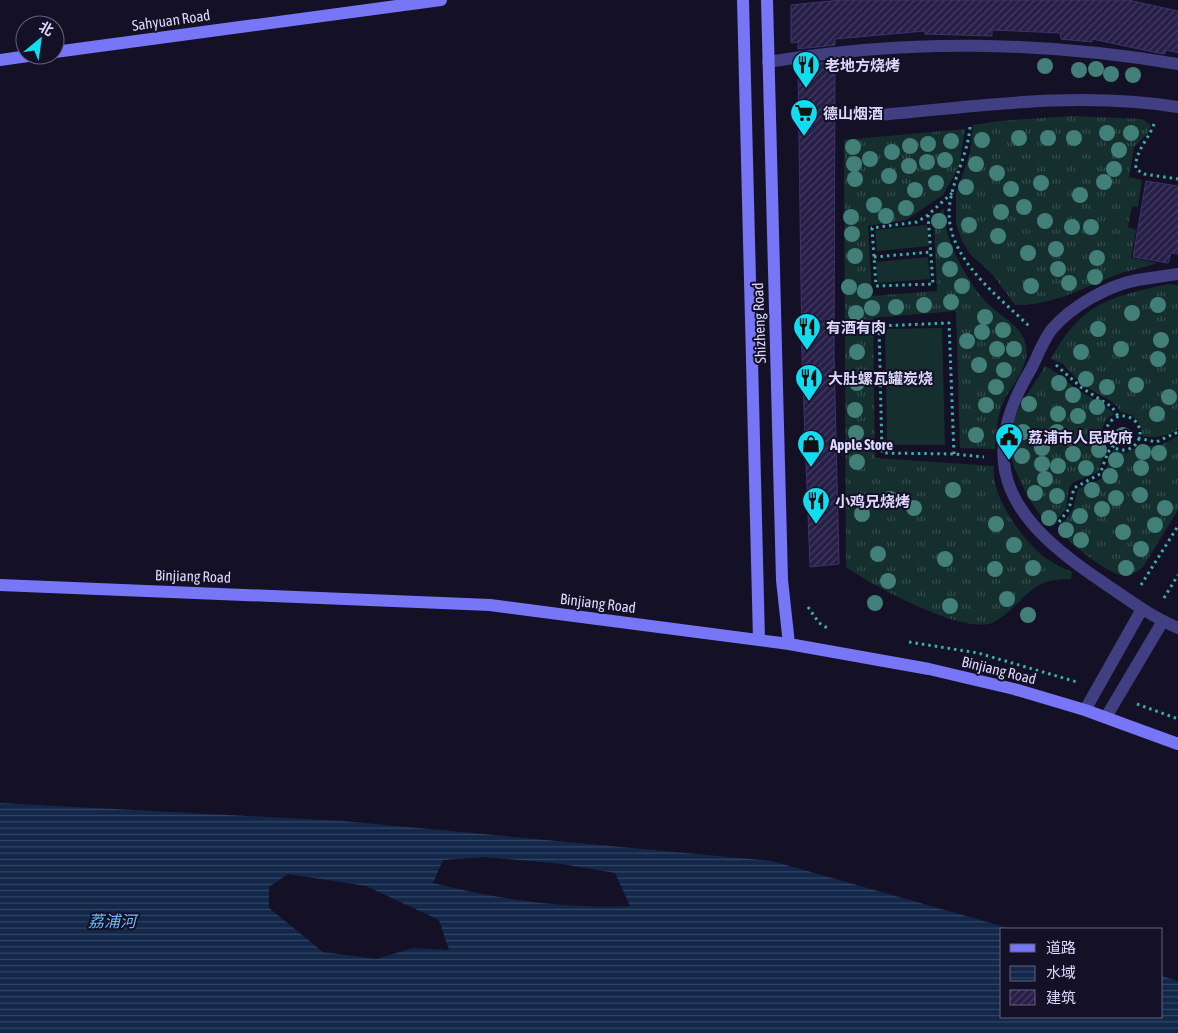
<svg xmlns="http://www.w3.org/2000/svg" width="1178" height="1033" font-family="'Asap Condensed','Noto Sans SC',sans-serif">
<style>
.grass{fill:url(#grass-tufts)}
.pitch{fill:#142f2e}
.water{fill:url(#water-rules);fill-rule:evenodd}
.building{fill:url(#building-hatch);stroke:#3d3270}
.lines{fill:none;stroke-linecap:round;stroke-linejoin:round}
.path{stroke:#38b1a8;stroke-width:3;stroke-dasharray:2.5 4;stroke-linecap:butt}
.lane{stroke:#413f82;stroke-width:12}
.street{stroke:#413f82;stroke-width:12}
.secondary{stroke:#7776f6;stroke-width:12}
.tree{fill:#427f78}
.labels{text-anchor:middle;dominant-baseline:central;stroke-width:4;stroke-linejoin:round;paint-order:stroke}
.street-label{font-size:15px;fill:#dcd8fd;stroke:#141126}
.poi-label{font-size:15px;font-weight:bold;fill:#dcd8fd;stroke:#141126;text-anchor:start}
.water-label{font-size:16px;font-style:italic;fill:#6db8f6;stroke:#141126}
</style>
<defs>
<pattern id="grass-tufts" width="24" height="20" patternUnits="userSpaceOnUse" patternTransform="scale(1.25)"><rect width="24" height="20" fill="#142f2e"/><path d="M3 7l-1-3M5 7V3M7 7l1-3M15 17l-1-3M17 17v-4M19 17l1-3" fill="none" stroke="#364c4d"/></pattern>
<pattern id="water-rules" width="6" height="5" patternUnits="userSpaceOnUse" patternTransform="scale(1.25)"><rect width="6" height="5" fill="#122749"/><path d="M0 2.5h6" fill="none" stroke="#344664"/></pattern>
<pattern id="building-hatch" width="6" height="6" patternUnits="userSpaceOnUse" patternTransform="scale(1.25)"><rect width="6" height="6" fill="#261e46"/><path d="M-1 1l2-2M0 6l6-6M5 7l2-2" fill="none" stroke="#453e62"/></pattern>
</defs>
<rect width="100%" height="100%" fill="#141126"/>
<path class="grass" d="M 1072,116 L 1142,119 L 1151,125 L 1148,133 L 1134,147 L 1129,177 L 1142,180 L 1138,207 L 1132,206 L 1128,227 L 1136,230 L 1131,258 L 1157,263 C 1144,268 1129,270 1116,275 C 1083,288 1052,306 1015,305 L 993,275 L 970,254 L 962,241 L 956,223 L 956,193 L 970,153 L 973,125 L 999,121 Z
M 965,129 L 959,167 L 943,195 L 906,220 L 868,226 L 872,296 L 937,291 L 934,220 L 944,208 C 941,235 969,285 988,304 C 1001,317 1021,325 1026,345 C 1031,368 1008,388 1001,408 C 997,421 996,435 995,449 L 960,448 L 956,311 L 873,318 L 875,458 L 994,466 C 991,495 1016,529 1036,550 C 1045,559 1060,567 1072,572 L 1071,579 C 1027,577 1026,604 994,622 C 967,637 871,585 846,567 L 844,140 Z
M 1169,284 L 1178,285 L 1178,429 C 1166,436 1155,439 1142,436 C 1142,422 1134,413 1120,412 L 1117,406 L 1106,398 L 1082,385 L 1063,364 L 1051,359 C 1082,302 1110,297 1169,284 Z
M 1045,366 C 1059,373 1063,379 1074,387 C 1088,397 1103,402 1114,414 C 1101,421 1099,435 1107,447 L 1098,472 L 1074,482 L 1069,488 L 1066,509 L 1050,527 C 1033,509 1006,463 1010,438 C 1013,411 1032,388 1045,366 Z
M 1178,436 L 1178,510 L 1143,567 C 1137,572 1130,577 1121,575 C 1105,572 1070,543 1058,530 L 1073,509 L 1078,489 L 1103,478 L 1113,450 L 1126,453 L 1137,447 L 1161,445 Z"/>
<path class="pitch" d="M 927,225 L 929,246 L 877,251 L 875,230 Z
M 928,257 L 930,279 L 878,283 L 876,262 Z
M 942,328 L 945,445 L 887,445 L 885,329 Z"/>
<path class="water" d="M 0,803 L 343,821 L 772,861 L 1012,929 L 1002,929 L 1002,1017 L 1162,1017 L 1162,976 L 1178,981 L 1178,1033 L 0,1033 ZM 485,857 L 562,864 L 615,873 L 630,906 C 565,909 496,899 433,883 L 443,860 ZM 288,874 L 366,886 L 439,920 L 449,950 L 412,948 L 377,959 L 323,952 L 269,908 L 269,887 Z"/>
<path class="building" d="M 841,0 L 1128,0 L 1178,11 L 1178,53 L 1166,50 L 1165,54 L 1163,54 L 1092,39 L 1092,42 L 1061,39 L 1060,33 L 992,30 L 992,36 L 925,34 L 925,31 L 835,39 L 835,45 L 798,49 L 798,42 L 791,43 L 791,5 Z
M 835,61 L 834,354 L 839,564 L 810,567 L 802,356 L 798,66 Z
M 1146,181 L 1178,186 L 1178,254 L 1171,253 L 1168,263 L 1133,257 Z"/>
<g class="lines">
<path class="path" d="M 1154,124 C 1149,139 1134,152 1136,169 L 1144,174 L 1178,179
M 970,127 C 968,152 956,173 951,197 C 938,252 995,293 1029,326
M 928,215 L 933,284 L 876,286 L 872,228 L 917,222 L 928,215 L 952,193
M 874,257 L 931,252
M 1056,365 L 1082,388 L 1112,407 L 1118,416
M1106 433a17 17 0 1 1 34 0a17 17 0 1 1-34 0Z
M 1138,438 L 1156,442 L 1178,432
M 954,454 L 949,323 L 879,326 L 882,453 L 954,454 L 984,457
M 1059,522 L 1069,509 L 1074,488 L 1100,474 L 1108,452 L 1114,446
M 1141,585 L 1178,526
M 1164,598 L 1178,575
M 808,607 L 819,623 L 829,629
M 909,642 L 978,653 L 1077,682
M 1137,704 L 1178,719"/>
<path class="lane" d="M 880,115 C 979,106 1079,91 1178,107
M 1178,274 C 1164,276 1150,278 1137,280 C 1107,286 1072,306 1052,329 C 1043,340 1038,356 1031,369 C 971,469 1015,523 1101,581 C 1126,598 1150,616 1178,628
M 1085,710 L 1142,609
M 1106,717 L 1163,621"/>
<path class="street" d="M 768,62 C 908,39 1038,41 1178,64"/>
<path class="secondary" d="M 743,0 L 759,640
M 767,0 L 782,580 L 789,644
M 55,52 L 441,0
M 0,60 L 35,55
M 0,585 L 490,605 L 789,644 L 929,669 L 1014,689 L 1085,710 L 1178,744"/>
</g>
<g class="tree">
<circle cx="1045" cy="66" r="8"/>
<circle cx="1096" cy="69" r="8"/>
<circle cx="1079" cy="70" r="8"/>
<circle cx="1111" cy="74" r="8"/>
<circle cx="1133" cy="75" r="8"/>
<circle cx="1107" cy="133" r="8"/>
<circle cx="1131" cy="133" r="8"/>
<circle cx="1019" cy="138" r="8"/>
<circle cx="1048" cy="138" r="8"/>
<circle cx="1074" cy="138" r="8"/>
<circle cx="982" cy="140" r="8"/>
<circle cx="951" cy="141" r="8"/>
<circle cx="928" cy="144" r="8"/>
<circle cx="910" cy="146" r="8"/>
<circle cx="853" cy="147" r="8"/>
<circle cx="1119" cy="150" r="8"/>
<circle cx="892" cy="152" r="8"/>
<circle cx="870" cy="159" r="8"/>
<circle cx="945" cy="160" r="8"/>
<circle cx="927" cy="162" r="8"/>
<circle cx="854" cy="164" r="8"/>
<circle cx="976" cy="164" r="8"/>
<circle cx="909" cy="166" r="8"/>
<circle cx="1114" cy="169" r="8"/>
<circle cx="997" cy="173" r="8"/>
<circle cx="889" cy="176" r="8"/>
<circle cx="855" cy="179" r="8"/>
<circle cx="1104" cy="182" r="8"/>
<circle cx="936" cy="183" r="8"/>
<circle cx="1041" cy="183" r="8"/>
<circle cx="966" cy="187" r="8"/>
<circle cx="1011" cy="189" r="8"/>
<circle cx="915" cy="190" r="8"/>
<circle cx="1080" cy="195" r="8"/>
<circle cx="874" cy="205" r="8"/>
<circle cx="1024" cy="207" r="8"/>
<circle cx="906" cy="208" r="8"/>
<circle cx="1001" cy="212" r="8"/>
<circle cx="886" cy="216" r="8"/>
<circle cx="851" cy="217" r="8"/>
<circle cx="939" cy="221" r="8"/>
<circle cx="1045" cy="221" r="8"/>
<circle cx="969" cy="225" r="8"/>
<circle cx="1072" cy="227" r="8"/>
<circle cx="1091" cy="227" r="8"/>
<circle cx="852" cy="234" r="8"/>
<circle cx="998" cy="236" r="8"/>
<circle cx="1056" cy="249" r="8"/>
<circle cx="945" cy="250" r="8"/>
<circle cx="1028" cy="253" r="8"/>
<circle cx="855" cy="256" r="8"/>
<circle cx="1097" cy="258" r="8"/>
<circle cx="950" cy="269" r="8"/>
<circle cx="1058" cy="269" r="8"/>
<circle cx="1095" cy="277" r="8"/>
<circle cx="1069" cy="283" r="8"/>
<circle cx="962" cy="286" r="8"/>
<circle cx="1031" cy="286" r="8"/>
<circle cx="849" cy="287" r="8"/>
<circle cx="865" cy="291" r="8"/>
<circle cx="951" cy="302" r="8"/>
<circle cx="924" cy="305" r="8"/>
<circle cx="1158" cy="305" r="8"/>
<circle cx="896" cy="307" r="8"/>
<circle cx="872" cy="308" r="8"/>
<circle cx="856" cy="313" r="8"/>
<circle cx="1132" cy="313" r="8"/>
<circle cx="985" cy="317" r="8"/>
<circle cx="1098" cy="329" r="8"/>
<circle cx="1003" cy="330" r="8"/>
<circle cx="982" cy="332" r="8"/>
<circle cx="1161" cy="340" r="8"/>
<circle cx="967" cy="341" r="8"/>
<circle cx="997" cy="349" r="8"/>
<circle cx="1014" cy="349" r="8"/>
<circle cx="1121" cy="349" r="8"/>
<circle cx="857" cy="352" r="8"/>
<circle cx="1081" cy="352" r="8"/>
<circle cx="1158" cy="359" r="8"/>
<circle cx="979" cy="365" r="8"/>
<circle cx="1004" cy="370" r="8"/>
<circle cx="1086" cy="379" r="8"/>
<circle cx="857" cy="383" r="8"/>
<circle cx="1059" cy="383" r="8"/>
<circle cx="1136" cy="385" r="8"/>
<circle cx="996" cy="387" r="8"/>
<circle cx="1107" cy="387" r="8"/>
<circle cx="1073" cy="395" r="8"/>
<circle cx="1169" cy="397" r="8"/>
<circle cx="1029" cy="404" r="8"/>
<circle cx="986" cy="405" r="8"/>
<circle cx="1097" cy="407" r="8"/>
<circle cx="855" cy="410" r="8"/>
<circle cx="1058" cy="414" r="8"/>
<circle cx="1157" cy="414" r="8"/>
<circle cx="1078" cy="416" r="8"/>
<circle cx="1023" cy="432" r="8"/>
<circle cx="1057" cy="432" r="8"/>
<circle cx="856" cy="433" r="8"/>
<circle cx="976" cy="435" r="8"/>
<circle cx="1123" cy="435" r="8"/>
<circle cx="1042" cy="448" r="8"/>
<circle cx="1099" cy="450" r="8"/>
<circle cx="1143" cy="452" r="8"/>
<circle cx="1159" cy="453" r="8"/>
<circle cx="1073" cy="454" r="8"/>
<circle cx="1022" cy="456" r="8"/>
<circle cx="1116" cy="460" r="8"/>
<circle cx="857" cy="462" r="8"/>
<circle cx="1042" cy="464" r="8"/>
<circle cx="1058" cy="466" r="8"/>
<circle cx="1086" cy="468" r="8"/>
<circle cx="1141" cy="468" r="8"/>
<circle cx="1110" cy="476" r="8"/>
<circle cx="1045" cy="479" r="8"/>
<circle cx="953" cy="490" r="8"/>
<circle cx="1092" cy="490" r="8"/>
<circle cx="1035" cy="493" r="8"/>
<circle cx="1140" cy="495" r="8"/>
<circle cx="1057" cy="496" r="8"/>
<circle cx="1116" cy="498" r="8"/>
<circle cx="890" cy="499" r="8"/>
<circle cx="914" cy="508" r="8"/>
<circle cx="1165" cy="508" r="8"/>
<circle cx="1102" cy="509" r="8"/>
<circle cx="862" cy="514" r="8"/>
<circle cx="1080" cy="516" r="8"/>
<circle cx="1049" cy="518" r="8"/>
<circle cx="996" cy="524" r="8"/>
<circle cx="1155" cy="525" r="8"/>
<circle cx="1066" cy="530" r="8"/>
<circle cx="1123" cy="532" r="8"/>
<circle cx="1081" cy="540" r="8"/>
<circle cx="1014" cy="545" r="8"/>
<circle cx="1141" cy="549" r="8"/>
<circle cx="878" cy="554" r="8"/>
<circle cx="945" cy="559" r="8"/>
<circle cx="1033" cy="568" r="8"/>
<circle cx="1126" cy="568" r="8"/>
<circle cx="995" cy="569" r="8"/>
<circle cx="888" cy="581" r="8"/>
<circle cx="1007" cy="599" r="8"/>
<circle cx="875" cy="603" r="8"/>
<circle cx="950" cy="606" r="8"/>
<circle cx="1028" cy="615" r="8"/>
</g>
<defs>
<symbol id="restaurant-pin" viewBox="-11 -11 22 30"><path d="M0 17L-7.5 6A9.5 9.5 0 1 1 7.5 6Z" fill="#11dcf0" stroke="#141126"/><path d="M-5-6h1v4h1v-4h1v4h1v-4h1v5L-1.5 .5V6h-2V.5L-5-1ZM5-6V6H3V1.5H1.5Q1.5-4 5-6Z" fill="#111"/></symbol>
<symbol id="supermarket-pin" viewBox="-11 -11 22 30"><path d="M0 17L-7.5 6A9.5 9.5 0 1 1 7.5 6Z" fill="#11dcf0" stroke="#141126"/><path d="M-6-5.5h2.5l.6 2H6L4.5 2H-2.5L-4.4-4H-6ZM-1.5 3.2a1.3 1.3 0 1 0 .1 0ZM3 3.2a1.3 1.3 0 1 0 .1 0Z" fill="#111"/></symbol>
<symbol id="civic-pin" viewBox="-11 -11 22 30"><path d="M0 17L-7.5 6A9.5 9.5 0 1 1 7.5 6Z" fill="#11dcf0" stroke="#141126"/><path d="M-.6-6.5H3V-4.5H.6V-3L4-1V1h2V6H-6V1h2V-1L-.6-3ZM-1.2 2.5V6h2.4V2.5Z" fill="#111"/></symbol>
<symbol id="shop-pin" viewBox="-11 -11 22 30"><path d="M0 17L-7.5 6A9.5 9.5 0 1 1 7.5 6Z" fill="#11dcf0" stroke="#141126"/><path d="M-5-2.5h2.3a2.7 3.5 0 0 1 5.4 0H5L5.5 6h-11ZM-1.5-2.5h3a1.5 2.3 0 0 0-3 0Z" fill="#111"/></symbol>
</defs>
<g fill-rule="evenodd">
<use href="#restaurant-pin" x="790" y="49" width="32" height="43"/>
<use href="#supermarket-pin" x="788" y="97" width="32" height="43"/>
<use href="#restaurant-pin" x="791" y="311" width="32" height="43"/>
<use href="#restaurant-pin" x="793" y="362" width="32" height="43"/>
<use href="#civic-pin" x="993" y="421" width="32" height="43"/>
<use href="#shop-pin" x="795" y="428" width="32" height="43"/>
<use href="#restaurant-pin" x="800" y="485" width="32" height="43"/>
</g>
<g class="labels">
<g class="street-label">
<text transform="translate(171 20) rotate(-8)">Sahyuan Road</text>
<text transform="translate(759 323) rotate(-92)">Shizheng Road</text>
<text transform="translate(193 576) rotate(2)">Binjiang Road</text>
<text transform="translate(598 603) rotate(7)">Binjiang Road</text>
<text transform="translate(999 670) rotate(14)">Binjiang Road</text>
</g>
<g class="poi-label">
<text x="825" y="65">老地方烧烤</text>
<text x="823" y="113">德山烟酒</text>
<text x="826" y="327">有酒有肉</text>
<text x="828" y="378">大肚螺瓦罐炭烧</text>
<text x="1028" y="437">荔浦市人民政府</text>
<text x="830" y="444">Apple Store</text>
<text x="835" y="501">小鸡兄烧烤</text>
</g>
<g class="water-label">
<text x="112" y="921">荔浦河</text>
</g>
</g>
<rect x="1000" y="928" width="162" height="90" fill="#141126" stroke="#64617c"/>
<rect x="1010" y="944" width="25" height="8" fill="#7776f6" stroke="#64617c"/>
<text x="1046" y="953" font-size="15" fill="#dcd8fd">道路</text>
<rect x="1010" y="966" width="25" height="15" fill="url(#water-rules)" stroke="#64617c"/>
<text x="1046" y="978" font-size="15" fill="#dcd8fd">水域</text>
<rect x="1010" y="990" width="25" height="15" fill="url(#building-hatch)" stroke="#64617c"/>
<text x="1046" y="1003" font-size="15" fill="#dcd8fd">建筑</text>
<g transform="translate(40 40) rotate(29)"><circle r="24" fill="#141126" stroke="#64617c"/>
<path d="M0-4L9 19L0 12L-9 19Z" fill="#11dcf0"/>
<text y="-8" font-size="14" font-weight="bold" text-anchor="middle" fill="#dcd8fd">北</text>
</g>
</svg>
